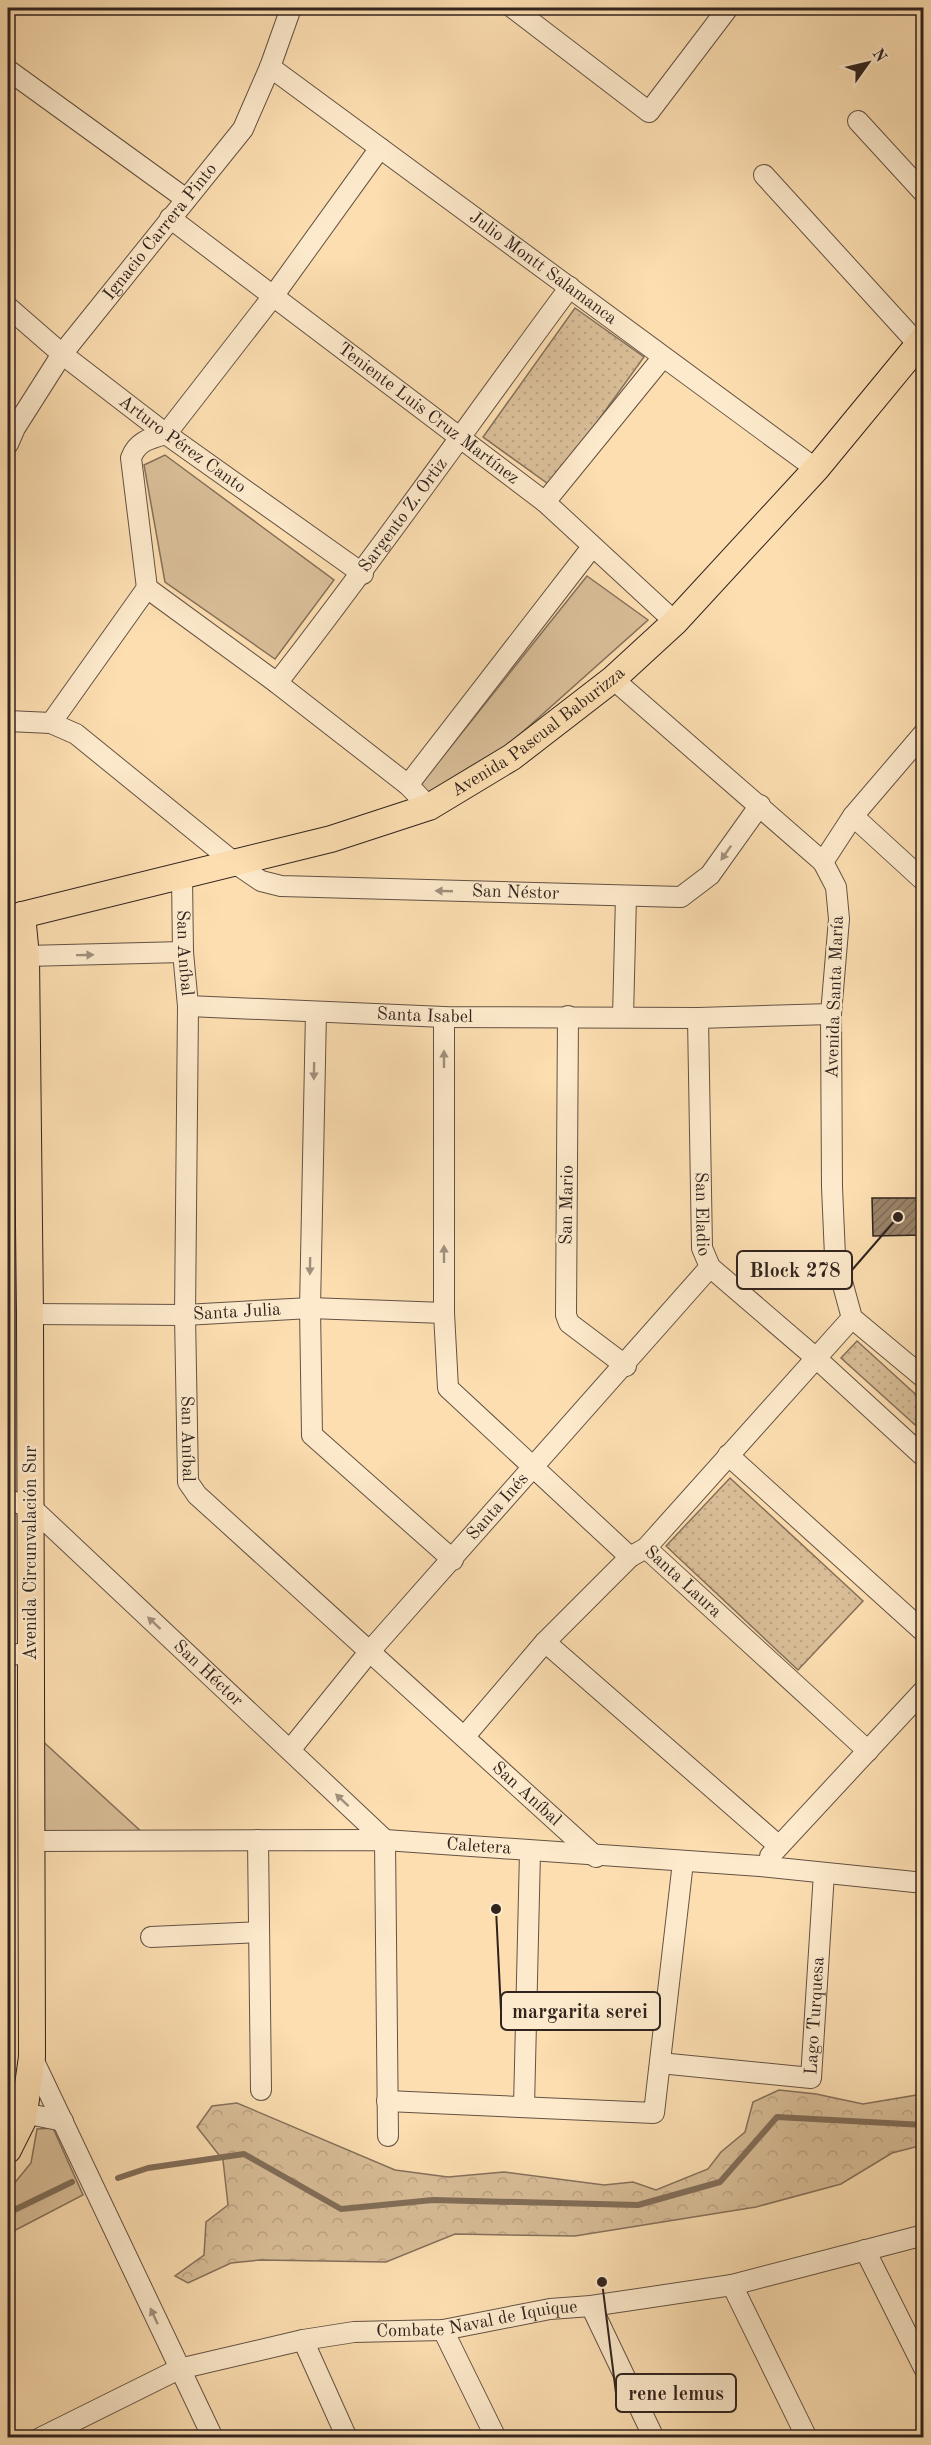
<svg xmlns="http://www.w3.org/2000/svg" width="931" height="2445" font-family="'Old Standard TT',serif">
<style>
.green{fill:#d9be98;stroke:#85705b;stroke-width:1.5}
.forest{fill:url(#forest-crowns);stroke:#85705b;stroke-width:1.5}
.park{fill:url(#park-dots);stroke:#85705b;stroke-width:1.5}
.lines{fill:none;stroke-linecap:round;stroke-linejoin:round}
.stream{stroke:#816d58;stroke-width:6}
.building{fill:url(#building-hatch);stroke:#31231e;stroke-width:1.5}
.minor-casing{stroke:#645243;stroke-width:22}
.major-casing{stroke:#31231e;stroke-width:28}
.minor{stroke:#fdeacc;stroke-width:20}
.major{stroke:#fcdeb1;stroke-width:26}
.oneway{fill:#a1907e}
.labels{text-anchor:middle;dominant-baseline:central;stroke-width:5;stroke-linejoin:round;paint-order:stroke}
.street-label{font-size:18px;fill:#31231e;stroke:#fdeacc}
.leader{fill:none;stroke:#31231e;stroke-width:2}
.callout-dot{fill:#31231e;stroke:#fdeacc;stroke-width:2}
.callout{fill:#fdeacc;stroke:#31231e;stroke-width:2}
.callout-label{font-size:20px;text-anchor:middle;font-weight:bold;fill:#31231e}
</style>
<defs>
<pattern id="forest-crowns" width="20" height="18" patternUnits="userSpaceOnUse" patternTransform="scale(1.5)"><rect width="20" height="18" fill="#d9be98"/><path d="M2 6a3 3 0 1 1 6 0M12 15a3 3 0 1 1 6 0" fill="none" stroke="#bba383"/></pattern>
<pattern id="park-dots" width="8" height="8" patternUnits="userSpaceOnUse" patternTransform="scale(1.5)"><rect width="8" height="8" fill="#d9be98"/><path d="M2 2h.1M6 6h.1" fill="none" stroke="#bba383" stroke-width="1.8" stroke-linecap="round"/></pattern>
<pattern id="building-hatch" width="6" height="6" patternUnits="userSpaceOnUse" patternTransform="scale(1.5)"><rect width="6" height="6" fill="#9b846a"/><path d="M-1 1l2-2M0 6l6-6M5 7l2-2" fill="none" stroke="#7f6c57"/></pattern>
</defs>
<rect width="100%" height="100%" fill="#fcdeb1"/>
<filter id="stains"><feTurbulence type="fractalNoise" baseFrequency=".00333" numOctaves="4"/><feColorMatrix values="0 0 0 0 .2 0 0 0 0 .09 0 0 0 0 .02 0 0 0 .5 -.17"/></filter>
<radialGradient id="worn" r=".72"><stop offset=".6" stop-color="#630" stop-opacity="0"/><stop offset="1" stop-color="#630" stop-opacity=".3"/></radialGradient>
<path class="green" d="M 165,455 L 334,580 L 275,659 L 165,582 L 144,465 Z
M 587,576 L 648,620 L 507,746 L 431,797 L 417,789 Z
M 37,1736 L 145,1835 L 35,1832 Z
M 53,2128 L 83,2195 L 8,2234 L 8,2191 L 31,2163 L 37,2129 Z"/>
<path class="forest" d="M 779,2090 L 816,2094 L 863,2104 L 923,2094 L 923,2145 L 892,2153 L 841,2184 L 756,2207 L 575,2236 L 455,2234 L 386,2262 L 260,2260 L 231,2263 L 188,2283 L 175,2276 L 204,2255 L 206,2222 L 228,2205 L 223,2160 L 197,2127 L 212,2106 L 237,2103 L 395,2170 L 448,2177 L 504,2172 L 604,2185 L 633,2182 L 656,2190 L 708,2169 L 721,2152 L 745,2132 L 753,2102 Z"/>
<path class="park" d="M 575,308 L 644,357 L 551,486 L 483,437 Z
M 857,1341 L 923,1401 L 923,1432 L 841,1358 Z
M 730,1478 L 863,1601 L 798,1670 L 666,1546 Z"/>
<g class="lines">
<path class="stream" d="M 118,2178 L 148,2168 L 244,2154 L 341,2209 L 433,2200 L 638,2205 L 720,2182 L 777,2117 L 924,2125
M 8,2213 L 72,2182"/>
</g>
<path class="building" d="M 872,1198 L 924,1198 L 924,1235 L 873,1236 Z"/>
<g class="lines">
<defs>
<g id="minor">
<path d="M 513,8 L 649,112 L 728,8"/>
<path id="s1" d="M 270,67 L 816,469"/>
<path d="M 8,70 L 186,199"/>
<path d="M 858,121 L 924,193"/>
<path d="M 764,175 L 918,344"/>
<path id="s2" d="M 170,218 L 545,502 L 675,622"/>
<path id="s3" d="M 8,307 L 62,354 L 166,434 L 363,574"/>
<path id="s4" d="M 8,444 L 15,428 L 62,354 L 243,129 L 270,67 L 291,8"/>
<path d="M 545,502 L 663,357"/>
<path d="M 147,588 L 131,458 C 137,441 151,438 166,434 L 274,295 L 380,148"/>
<path d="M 147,588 L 277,683 L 408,785 L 429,807"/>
<path d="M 613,679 L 823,862 L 836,887 L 839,919 L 831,1014 L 832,1187 L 835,1256 L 852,1318 L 924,1378"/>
<path id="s5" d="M 277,683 C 378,554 472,419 570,287"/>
<path id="s6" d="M 8,721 L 51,723 L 76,734 L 236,864 L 261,881 L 281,886 L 681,897 L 710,875 L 760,805"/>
<path d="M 51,723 L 147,588"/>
<path d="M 408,785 L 592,547"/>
<path d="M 853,816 L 924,881"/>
<path d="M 823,862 L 853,816 L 924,733"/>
<path id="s7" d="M 182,877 L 183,952 L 188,1006 L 185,1315 L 188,1482 L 197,1495 L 596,1857"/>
<path d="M 26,956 L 183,952"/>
<path id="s8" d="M 188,1006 L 444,1017 L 698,1018 L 831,1014"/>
<path d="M 316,1012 L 310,1308 L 312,1435 L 453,1560"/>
<path d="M 568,1016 L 566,1315 L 569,1323 L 626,1366"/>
<path d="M 444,1017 L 444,1313 L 448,1388 L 630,1557"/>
<path d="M 623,1017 L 626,896"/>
<path id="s9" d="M 698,1018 L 702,1248 L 710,1267 L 816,1358 L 924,1457"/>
<path d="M 8,1049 L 27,1052"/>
<path id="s10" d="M 30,1314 L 185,1315 L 310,1308 L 444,1313"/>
<path d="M 728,1455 L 924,1632"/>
<path id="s11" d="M 8,1500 L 31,1507 L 385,1840 L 388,2136"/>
<path id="s12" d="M 646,1548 L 868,1751"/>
<path d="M 545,1642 L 779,1846"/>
<path d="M 8,1655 L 31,1653"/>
<path d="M 465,1736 L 545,1642 L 630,1557 L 646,1548 L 852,1318"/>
<path id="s13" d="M 290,1750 L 370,1651 L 710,1267"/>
<path d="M 258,1840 L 261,2090"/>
<path id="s14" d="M 32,1841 L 385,1840 L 760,1866 L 924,1883"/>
<path d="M 770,1856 L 924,1690"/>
<path d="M 151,1937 L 259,1932"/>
<path d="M 32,2057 L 213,2438"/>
<path id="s15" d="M 660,2063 L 811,2078 L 824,1873"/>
<path d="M 387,2101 L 654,2113 L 683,1862"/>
<path d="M 524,2107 L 530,1852"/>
<path d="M 24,2113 L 63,2121"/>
<path d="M 865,2250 L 924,2368"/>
<path d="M 732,2285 L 807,2438"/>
<path d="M 591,2306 L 654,2438"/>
<path d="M 443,2330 L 496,2438"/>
<path d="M 303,2340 L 347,2438"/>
<path id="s16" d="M 40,2438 L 179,2369 L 303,2340 L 354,2332 L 443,2330 L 550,2309 L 591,2306 L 732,2285 L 924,2235"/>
</g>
<g id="major">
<path id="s17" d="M 22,915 L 331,839 L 429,807 L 512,757 L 613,679 L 675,622 L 816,469 L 924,338"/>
<path d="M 8,2150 L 23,2120 L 32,2057 L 30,1314 L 26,956 L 22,915"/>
</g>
</defs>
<use href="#minor" class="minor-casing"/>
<use href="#major" class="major-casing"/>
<use href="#minor" class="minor"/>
<use href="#major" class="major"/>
</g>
<defs><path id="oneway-solid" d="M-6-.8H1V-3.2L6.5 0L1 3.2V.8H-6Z" transform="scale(1.5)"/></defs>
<g class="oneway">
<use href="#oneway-solid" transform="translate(726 853) rotate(125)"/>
<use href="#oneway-solid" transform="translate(444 891) rotate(-178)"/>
<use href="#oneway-solid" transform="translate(85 955) rotate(-1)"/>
<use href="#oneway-solid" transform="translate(444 1059) rotate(-90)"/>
<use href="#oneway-solid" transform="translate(314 1071) rotate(91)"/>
<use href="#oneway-solid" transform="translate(444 1254) rotate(-90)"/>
<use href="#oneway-solid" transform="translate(310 1266) rotate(91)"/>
<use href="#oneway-solid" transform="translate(154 1623) rotate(-137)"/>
<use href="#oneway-solid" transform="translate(342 1800) rotate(-137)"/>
<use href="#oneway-solid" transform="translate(154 2316) rotate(-115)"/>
</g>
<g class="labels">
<g class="street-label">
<text stroke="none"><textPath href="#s4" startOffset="262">Ignacio Carrera Pinto</textPath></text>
<text stroke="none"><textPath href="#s1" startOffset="339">Julio Montt Salamanca</textPath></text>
<text stroke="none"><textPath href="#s2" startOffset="324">Teniente Luis Cruz Martínez</textPath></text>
<text stroke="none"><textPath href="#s3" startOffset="222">Arturo Pérez Canto</textPath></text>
<text stroke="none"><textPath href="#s5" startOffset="210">Sargento Z. Ortiz</textPath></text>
<text stroke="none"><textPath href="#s17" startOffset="554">Avenida Pascual Baburizza</textPath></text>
<text stroke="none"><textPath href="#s6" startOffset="562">San Néstor</textPath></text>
<text stroke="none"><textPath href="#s7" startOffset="76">San Aníbal</textPath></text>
<text transform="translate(835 997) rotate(-88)">Avenida Santa María</text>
<text stroke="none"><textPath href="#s8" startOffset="237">Santa Isabel</textPath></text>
<text transform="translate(567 1205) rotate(-89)">San Mario</text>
<text stroke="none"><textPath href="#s9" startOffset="196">San Eladio</textPath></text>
<text stroke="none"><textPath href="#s10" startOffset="207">Santa Julia</textPath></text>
<text stroke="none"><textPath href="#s7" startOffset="562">San Aníbal</textPath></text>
<text stroke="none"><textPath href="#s13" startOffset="320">Santa Inés</textPath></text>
<text transform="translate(31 1553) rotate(-90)">Avenida Circunvalación Sur</text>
<text stroke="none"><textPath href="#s12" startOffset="50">Santa Laura</textPath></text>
<text stroke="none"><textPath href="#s11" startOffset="267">San Héctor</textPath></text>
<text stroke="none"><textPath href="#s7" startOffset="1066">San Aníbal</textPath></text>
<text stroke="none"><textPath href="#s14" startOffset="447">Caletera</textPath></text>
<text stroke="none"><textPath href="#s15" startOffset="214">Lago Turquesa</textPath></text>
<text stroke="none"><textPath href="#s16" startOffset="458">Combate Naval de Iquique</textPath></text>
</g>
</g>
<path class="leader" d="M898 1217L852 1270M496 1909L501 2011M602 2282L616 2393"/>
<g class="callout-dot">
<circle cx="898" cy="1217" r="6"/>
<circle cx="496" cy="1909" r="6"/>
<circle cx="602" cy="2282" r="6"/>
</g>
<g class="callout">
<rect x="737" y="1251" width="115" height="38" rx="6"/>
<rect x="501" y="1992" width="159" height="38" rx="6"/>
<rect x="616" y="2374" width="120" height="38" rx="6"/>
</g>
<g class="callout-label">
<text x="795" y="1277">Block 278</text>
<text x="580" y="2018">margarita serei</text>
<text x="676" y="2400">rene lemus</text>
</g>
<rect width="931" height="2445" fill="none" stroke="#fcdeb1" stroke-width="30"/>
<rect x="9" y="9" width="913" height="2427" fill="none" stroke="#31231e" stroke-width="3"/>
<rect x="15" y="15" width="901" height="2415" fill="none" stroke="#31231e" stroke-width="1.5"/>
<g transform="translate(868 63) rotate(56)" stroke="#fdeacc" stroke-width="4.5" paint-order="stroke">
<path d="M0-4.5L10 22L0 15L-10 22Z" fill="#31231e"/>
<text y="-9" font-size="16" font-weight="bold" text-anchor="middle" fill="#31231e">N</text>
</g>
<rect width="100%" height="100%" filter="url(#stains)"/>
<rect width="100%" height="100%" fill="url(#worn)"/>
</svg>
